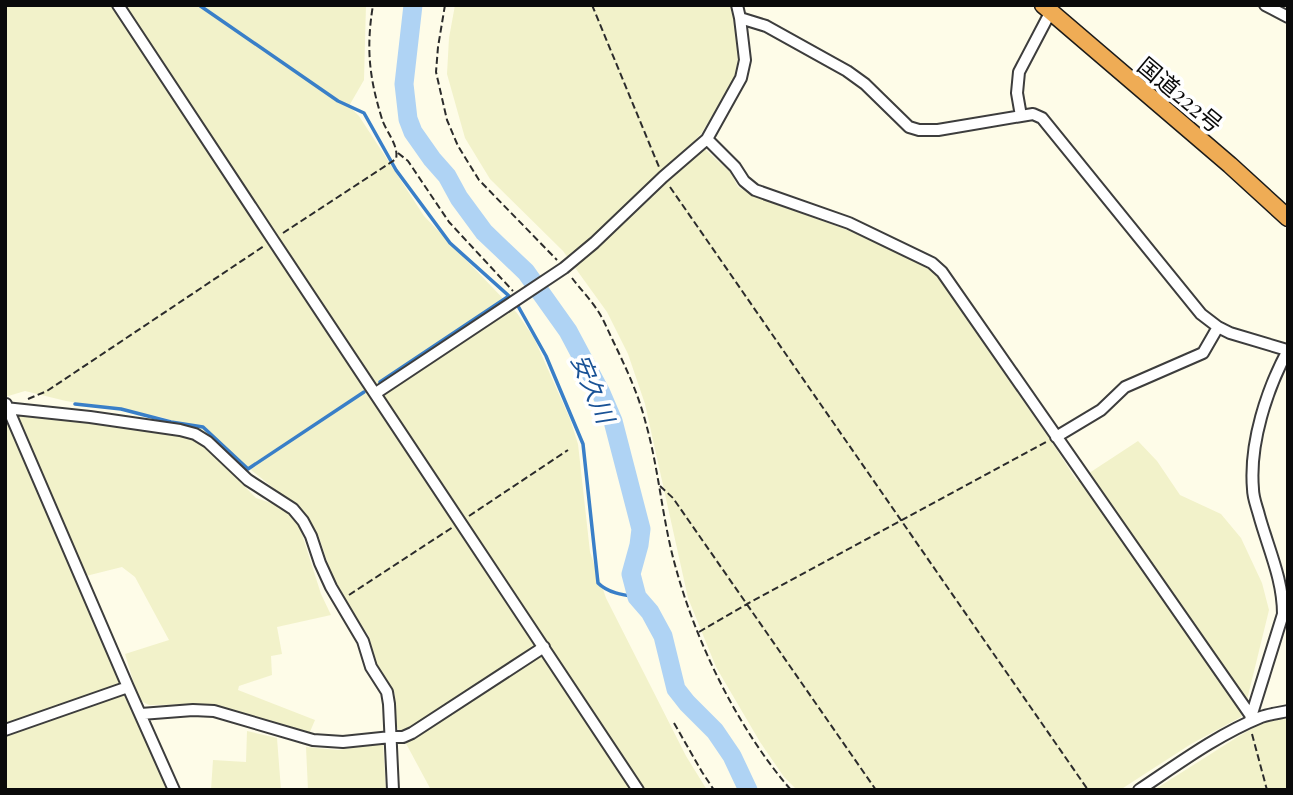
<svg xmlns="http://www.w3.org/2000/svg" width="1293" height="795" font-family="'Playfair Display','Noto Sans JP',serif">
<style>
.farmland{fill:#f2f2ca}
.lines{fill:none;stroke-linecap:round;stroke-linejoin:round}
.stream{stroke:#397fc8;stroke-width:3.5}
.river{stroke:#afd3f4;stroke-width:19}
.minor-casing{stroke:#3d3d3d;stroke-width:14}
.highway-casing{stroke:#1b1b1b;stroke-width:19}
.path{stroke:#2c2c2c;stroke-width:2;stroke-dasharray:7 3.5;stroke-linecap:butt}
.minor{stroke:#fff;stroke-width:10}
.highway{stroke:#efac55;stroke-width:16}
.labels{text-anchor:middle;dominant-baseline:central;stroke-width:7;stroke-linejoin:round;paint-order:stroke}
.street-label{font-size:23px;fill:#0a0a0a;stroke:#fff}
.water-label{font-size:24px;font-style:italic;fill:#195296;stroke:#fff}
</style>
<rect width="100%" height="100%" fill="#fefce8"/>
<path class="farmland" d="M 5,5 L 366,5 L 364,80 L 349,106 L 359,116 L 424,216 L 517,313 L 534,338 L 570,419 L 578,444 L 590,552 L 606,598 L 686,756 L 707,790 L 431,790 L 395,723 L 395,694 L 375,661 L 369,636 L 346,605 L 336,588 L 319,537 L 311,524 L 293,504 L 202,430 L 161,417 L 66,401 L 25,391 L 5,397 Z
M 455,5 L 730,5 L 735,26 L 738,58 L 735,78 L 701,134 L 695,140 L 731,173 L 738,187 L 754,196 L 850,231 L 931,267 L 1055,447 L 1077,481 L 1138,441 L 1157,461 L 1180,495 L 1221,514 L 1241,538 L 1262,583 L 1269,610 L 1247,700 L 1241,717 L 1191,744 L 1120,790 L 797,790 L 784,777 L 760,742 L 716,667 L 688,598 L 645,404 L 628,354 L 607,312 L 563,251 L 490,179 L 465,138 L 447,74 L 449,38 Z
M 16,413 L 91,419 L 188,437 L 205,446 L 256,498 L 274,504 L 287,513 L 300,528 L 321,594 L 331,615 L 277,627 L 282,654 L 271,656 L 272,675 L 239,686 L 238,690 L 315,720 L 309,734 L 212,704 L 149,705 L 139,700 L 125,654 L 169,640 L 135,577 L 122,567 L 86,576 Z
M 5,418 L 125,696 L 167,790 L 5,790 Z
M 1288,718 L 1288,790 L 1154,790 L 1239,736 L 1262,723 Z
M 247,731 L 277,738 L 281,790 L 211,790 L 213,760 L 246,762 Z
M 383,744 L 386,790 L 308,790 L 306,747 L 338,750 Z"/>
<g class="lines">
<path class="stream" d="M 199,5 L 338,101 L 364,113 L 396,170 L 450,243 L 509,296 L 380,382
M 518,306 L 546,356 L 583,444 L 598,583 C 608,593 623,595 637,597
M 75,404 L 121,409 L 171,422 L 203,427 L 248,469 L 364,392"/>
<path class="river" d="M 413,5 L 404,84 L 408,119 L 413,132 L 432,159 L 447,176 L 459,198 L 484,232 L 526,272 L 568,331 L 601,393 L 613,421 L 641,529 L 639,545 L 631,574 L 637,597 L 650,612 L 663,636 L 676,689 L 687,703 L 715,731 L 732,756 L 748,790"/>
<defs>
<path id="minor" d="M 118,5 L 273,240 L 638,790
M 1265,5 L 1288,17
M 740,18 L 766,26 L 847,71 L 865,84 L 909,127 L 919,130 L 938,130 L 1021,116 L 1033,114 L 1042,118 L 1201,314 L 1218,327 L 1230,333 L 1287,350
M 1021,116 L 1017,93 L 1019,72 L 1050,13
M 707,139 L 735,167 L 744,181 L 755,190 L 849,223 L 932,263 L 942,272 L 1251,716
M 376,393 L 564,268 L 594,243 L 663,177 L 707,139 L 741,78 L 745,60 L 740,18 L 737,5
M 6,404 L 128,687 L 174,790
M 5,408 L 90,417 L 180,430 L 195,434 L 208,442 L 248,480 L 293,509 L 303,521 L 311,536 L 320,563 L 331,587 L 363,641 L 371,667 L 387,692 L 389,704 L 393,790
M 1056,437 L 1101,410 L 1125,387 L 1203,353 L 1218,327
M 141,714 L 193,710 L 214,711 L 313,740 L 343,742 L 391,737 L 403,737 L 412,733 L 544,647
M 1250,720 L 1283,614 C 1283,579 1268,548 1259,515 C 1257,507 1253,498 1253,489 C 1249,443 1267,389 1288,350
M 5,730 L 128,687
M 1139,790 C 1178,764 1217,735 1261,717 C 1269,714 1279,713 1288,711"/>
<path id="highway" d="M 1043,5 L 1230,165 L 1288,218"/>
</defs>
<use href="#minor" class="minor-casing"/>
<use href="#highway" class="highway-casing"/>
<path class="path" d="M 445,5 L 438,47 L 436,72 L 447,120 L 458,146 L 479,180 L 557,260
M 592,5 L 659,167
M 398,153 L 408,161 L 449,222 L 513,291
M 670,187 L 1088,790
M 283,233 L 396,159 C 399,145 386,132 382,119 C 369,77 366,48 373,5
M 572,278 C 581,290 593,302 601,316 C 606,325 610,335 615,345 C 627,370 639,396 646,424 C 659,470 662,518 675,565 C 696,643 738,729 791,790
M 28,399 L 47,391 L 264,246
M 660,486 L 673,498 L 876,790
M 469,516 L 568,450
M 349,595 L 453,527
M 699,632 L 747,604 L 1046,442
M 674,723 L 702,772 L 714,790
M 1252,734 L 1267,790"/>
<use href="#minor" class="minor"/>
<use href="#highway" class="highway"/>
</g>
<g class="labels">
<g class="street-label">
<text transform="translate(1181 94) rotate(40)">国道222号</text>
</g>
<g class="water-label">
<text transform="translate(594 388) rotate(67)">安久川</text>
</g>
</g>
<rect width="1293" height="795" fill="none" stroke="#0a0a0a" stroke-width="14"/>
</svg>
